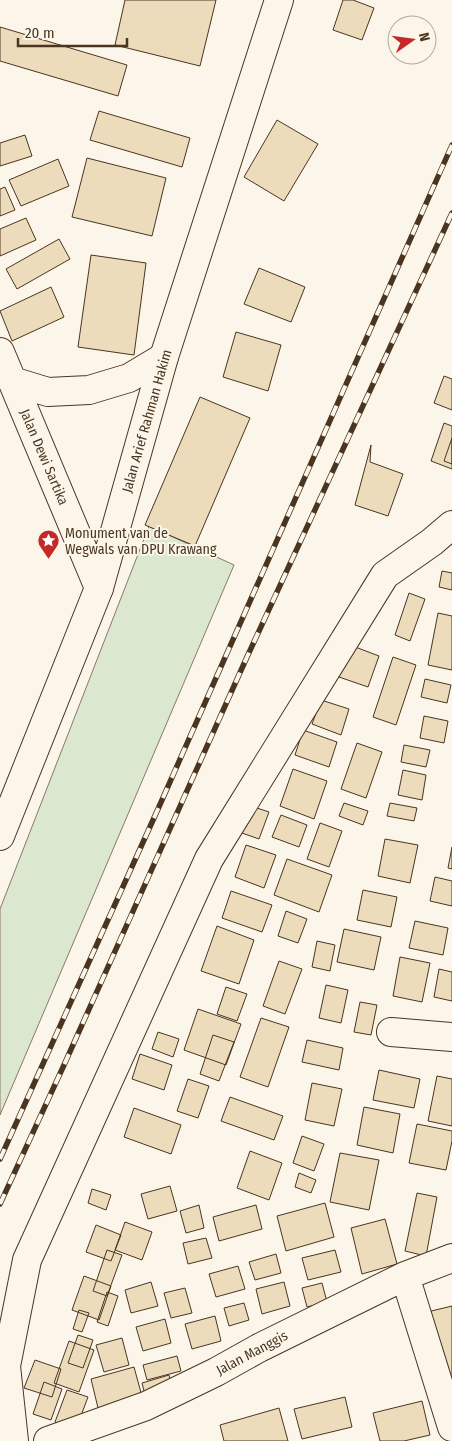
<svg xmlns="http://www.w3.org/2000/svg" width="452" height="1441" font-family="'Fira Sans Condensed',sans-serif">
<style>
.green{fill:#dce7d0;stroke:#887966}
.building{fill:#ecdcbc;stroke:#4a3520}
.lines{fill:none;stroke-linecap:round;stroke-linejoin:round}
.minor-casing{stroke:#4a3520;stroke-width:30}
.tertiary-casing{stroke:#4a3520;stroke-width:30}
.secondary-casing{stroke:#4a3520;stroke-width:30}
.minor{stroke:#fbf6e9;stroke-width:28}
.tertiary{stroke:#fbf6e9;stroke-width:28}
.secondary{stroke:#fbf6e9;stroke-width:28}
.rail-casing{stroke:#4a3520;stroke-width:5.5}
.rail{stroke:#fbf6e9;stroke-width:4;stroke-dasharray:11;stroke-linecap:butt}
.labels{text-anchor:middle;dominant-baseline:central;stroke-width:4;stroke-linejoin:round;paint-order:stroke}
.street-label{font-size:14px;fill:#4a3520;stroke:#fbf6e9}
.poi-label{font-size:14px;fill:#4a3520;stroke:#fbf6e9;text-anchor:start}
</style>
<rect width="100%" height="100%" fill="#fbf6e9"/>
<path class="green" d="M 149,526 L 234,565 L 0,1115 L 0,909 Z"/>
<path class="building" d="M 125,0 L 216,0 L 200,66 L 115,45 Z
M 343,0 L 353,0 L 374,8 L 362,40 L 333,30 Z
M 0,27 L 127,65 L 118,96 L 0,61 Z
M 99,111 L 190,138 L 182,167 L 90,140 Z
M 277,120 L 318,144 L 284,201 L 244,177 Z
M 25,135 L 32,156 L 0,166 L 0,143 Z
M 87,158 L 166,178 L 152,236 L 72,217 Z
M 58,159 L 69,186 L 21,206 L 9,180 Z
M 5,187 L 15,210 L 0,216 L 0,189 Z
M 26,218 L 36,240 L 0,256 L 0,229 Z
M 59,239 L 70,259 L 17,289 L 6,269 Z
M 91,255 L 146,263 L 134,355 L 78,347 Z
M 259,268 L 305,287 L 291,322 L 244,304 Z
M 51,287 L 64,317 L 12,341 L 0,311 Z
M 236,332 L 281,345 L 268,391 L 223,377 Z
M 444,376 L 452,379 L 452,410 L 434,403 Z
M 200,397 L 250,418 L 195,546 L 145,525 Z
M 444,423 L 452,426 L 452,469 L 431,461 Z
M 452,438 L 452,464 L 444,461 Z
M 371,445 L 370,462 L 403,474 L 388,516 L 355,505 Z
M 442,571 L 452,573 L 452,590 L 439,587 Z
M 409,593 L 425,599 L 410,641 L 395,635 Z
M 438,613 L 452,616 L 452,670 L 428,665 Z
M 350,645 L 379,656 L 368,687 L 339,677 Z
M 393,657 L 416,665 L 396,725 L 373,717 Z
M 425,679 L 451,685 L 447,703 L 421,697 Z
M 321,700 L 349,709 L 341,735 L 312,724 Z
M 424,716 L 448,721 L 444,743 L 420,738 Z
M 303,730 L 337,742 L 329,767 L 295,755 Z
M 357,743 L 382,752 L 366,798 L 341,789 Z
M 404,745 L 430,750 L 426,767 L 401,762 Z
M 293,769 L 327,781 L 314,819 L 280,806 Z
M 403,770 L 426,775 L 422,800 L 398,795 Z
M 344,803 L 368,811 L 363,825 L 339,816 Z
M 390,803 L 417,808 L 414,821 L 387,816 Z
M 248,805 L 269,812 L 259,839 L 239,832 Z
M 281,815 L 307,825 L 299,847 L 272,837 Z
M 320,823 L 342,831 L 329,867 L 307,859 Z
M 385,839 L 418,845 L 410,883 L 378,876 Z
M 246,845 L 276,855 L 264,888 L 235,877 Z
M 452,847 L 452,869 L 448,868 Z
M 287,859 L 332,875 L 319,912 L 274,895 Z
M 435,877 L 452,881 L 452,906 L 430,901 Z
M 363,890 L 397,897 L 391,927 L 357,920 Z
M 231,891 L 272,905 L 262,932 L 222,918 Z
M 286,911 L 307,919 L 298,943 L 278,936 Z
M 415,921 L 448,928 L 443,955 L 409,948 Z
M 217,926 L 254,940 L 239,984 L 201,971 Z
M 344,929 L 381,937 L 374,970 L 337,962 Z
M 317,941 L 335,945 L 330,971 L 312,967 Z
M 400,957 L 430,963 L 422,1002 L 393,996 Z
M 279,961 L 302,969 L 285,1014 L 263,1006 Z
M 439,969 L 452,972 L 452,1001 L 434,997 Z
M 326,985 L 348,990 L 341,1023 L 319,1018 Z
M 226,987 L 247,994 L 237,1021 L 217,1014 Z
M 360,1002 L 377,1005 L 371,1035 L 354,1032 Z
M 198,1009 L 241,1024 L 226,1065 L 184,1050 Z
M 261,1018 L 289,1027 L 268,1087 L 240,1077 Z
M 158,1032 L 179,1039 L 173,1057 L 152,1049 Z
M 213,1035 L 234,1042 L 219,1081 L 200,1074 Z
M 307,1040 L 343,1048 L 339,1070 L 302,1062 Z
M 140,1054 L 172,1065 L 164,1090 L 132,1079 Z
M 379,1070 L 420,1079 L 414,1108 L 373,1100 Z
M 437,1076 L 452,1079 L 452,1126 L 428,1121 Z
M 188,1079 L 209,1086 L 198,1118 L 177,1111 Z
M 312,1083 L 342,1089 L 334,1126 L 305,1120 Z
M 230,1097 L 283,1116 L 274,1140 L 221,1121 Z
M 364,1107 L 400,1114 L 393,1153 L 357,1145 Z
M 134,1108 L 181,1125 L 171,1154 L 124,1137 Z
M 417,1124 L 452,1131 L 452,1141 L 446,1170 L 409,1163 Z
M 302,1136 L 324,1144 L 314,1171 L 293,1163 Z
M 250,1151 L 282,1163 L 269,1200 L 237,1188 Z
M 340,1153 L 379,1160 L 369,1210 L 330,1202 Z
M 299,1173 L 316,1180 L 311,1193 L 295,1187 Z
M 170,1186 L 177,1211 L 148,1219 L 141,1194 Z
M 92,1189 L 111,1195 L 106,1210 L 88,1203 Z
M 417,1193 L 437,1197 L 426,1256 L 405,1251 Z
M 325,1203 L 334,1237 L 286,1251 L 277,1216 Z
M 199,1205 L 204,1228 L 186,1233 L 180,1211 Z
M 256,1205 L 262,1229 L 219,1241 L 213,1217 Z
M 385,1219 L 397,1264 L 362,1274 L 351,1228 Z
M 125,1222 L 152,1232 L 142,1260 L 115,1250 Z
M 96,1225 L 121,1235 L 111,1261 L 86,1252 Z
M 206,1238 L 212,1258 L 188,1264 L 183,1243 Z
M 107,1250 L 122,1255 L 107,1296 L 93,1291 Z
M 335,1250 L 341,1272 L 308,1280 L 302,1258 Z
M 276,1254 L 281,1273 L 255,1280 L 249,1262 Z
M 238,1266 L 245,1289 L 216,1297 L 209,1274 Z
M 84,1276 L 111,1286 L 99,1320 L 72,1310 Z
M 151,1282 L 158,1306 L 131,1313 L 125,1290 Z
M 284,1282 L 290,1306 L 262,1314 L 256,1289 Z
M 322,1283 L 327,1302 L 307,1307 L 302,1288 Z
M 185,1288 L 192,1313 L 171,1318 L 164,1293 Z
M 107,1292 L 118,1296 L 108,1326 L 97,1322 Z
M 244,1303 L 249,1320 L 229,1326 L 224,1308 Z
M 452,1306 L 452,1385 L 423,1313 Z
M 79,1310 L 89,1313 L 82,1332 L 73,1329 Z
M 215,1316 L 221,1341 L 192,1349 L 185,1324 Z
M 165,1319 L 171,1343 L 143,1351 L 136,1327 Z
M 78,1335 L 93,1340 L 83,1368 L 68,1363 Z
M 122,1338 L 129,1365 L 104,1372 L 96,1345 Z
M 69,1341 L 94,1350 L 79,1392 L 54,1383 Z
M 177,1356 L 181,1371 L 147,1380 L 143,1365 Z
M 35,1360 L 61,1369 L 52,1397 L 24,1388 Z
M 134,1367 L 143,1400 L 99,1412 L 91,1379 Z
M 169,1375 L 174,1392 L 146,1399 L 142,1383 Z
M 44,1382 L 62,1389 L 51,1420 L 33,1414 Z
M 67,1390 L 88,1397 L 76,1429 L 55,1422 Z
M 345,1397 L 352,1427 L 302,1439 L 294,1409 Z
M 422,1401 L 430,1435 L 404,1441 L 380,1441 L 373,1413 Z
M 279,1408 L 288,1441 L 224,1441 L 220,1425 Z"/>
<g class="lines">
<defs>
<path id="minor" d="M 391,1032 L 452,1037
M 405,1276 L 452,1427
M 14,1441 L 6,1366 L 27,1260 L 209,859 L 385,575 L 432,542 L 452,525
M 48,1441 L 146,1406 L 216,1372 L 259,1348 L 405,1276 L 452,1258"/>
<path id="tertiary" d="M 0,352 L 99,588
M 12,381 L 48,392 L 89,390 L 129,378 L 164,357"/>
<path id="secondary" d="M 0,836 L 99,588 L 164,357 L 279,0"/>
</defs>
<use href="#minor" class="minor-casing"/>
<use href="#tertiary" class="tertiary-casing"/>
<use href="#secondary" class="secondary-casing"/>
<use href="#minor" class="minor"/>
<use href="#tertiary" class="tertiary"/>
<use href="#secondary" class="secondary"/>
<defs>
<path id="rail" d="M 0,1159 L 158,809 L 452,145
M 0,1204 L 64,1065 L 247,657 L 452,213"/>
</defs>
<use href="#rail" class="rail-casing"/>
<use href="#rail" class="rail"/>
</g>
<defs>
<symbol id="sight-pin" viewBox="-11 -11 22 30"><path d="M0 17L-7.5 6A9.5 9.5 0 1 1 7.5 6Z" fill="#c62828" stroke="#fbf6e9"/><path d="M0-6L1.8-2.2L6-1.7L2.9 1.2L3.7 5.4L0 3.3L-3.7 5.4L-2.9 1.2L-6-1.7L-1.8-2.2Z" fill="#fff"/></symbol>
</defs>
<g fill-rule="evenodd">
<use href="#sight-pin" x="36" y="528" width="25" height="34"/>
</g>
<g class="labels">
<g class="street-label">
<text transform="translate(147 421) rotate(-74)">Jalan Arief Rahman Hakim</text>
<text transform="translate(44 457) rotate(67)">Jalan Dewi Sartika</text>
<text transform="translate(252 1353) rotate(-28)">Jalan Manggis</text>
</g>
<g class="poi-label">
<text x="65" y="533">Monument van de<tspan x="65" dy="16">Wegwals van DPU Krawang</tspan></text>
</g>
</g>
<g transform="translate(412 40) rotate(76)"><circle r="24" fill="#fbf6e9" stroke="#b4a999"/>
<path d="M0-4L9 19L0 12L-9 19Z" fill="#c62828"/>
<text y="-8" font-size="14" font-weight="bold" text-anchor="middle" fill="#4a3520">N</text>
</g>
<path d="M18 38v8h109v-8" fill="none" stroke="#4a3520" stroke-width="2.5"/>
<text x="25" y="38" font-size="15" fill="#4a3520" stroke="#fbf6e9" stroke-width="4" paint-order="stroke">20 m</text>
</svg>
